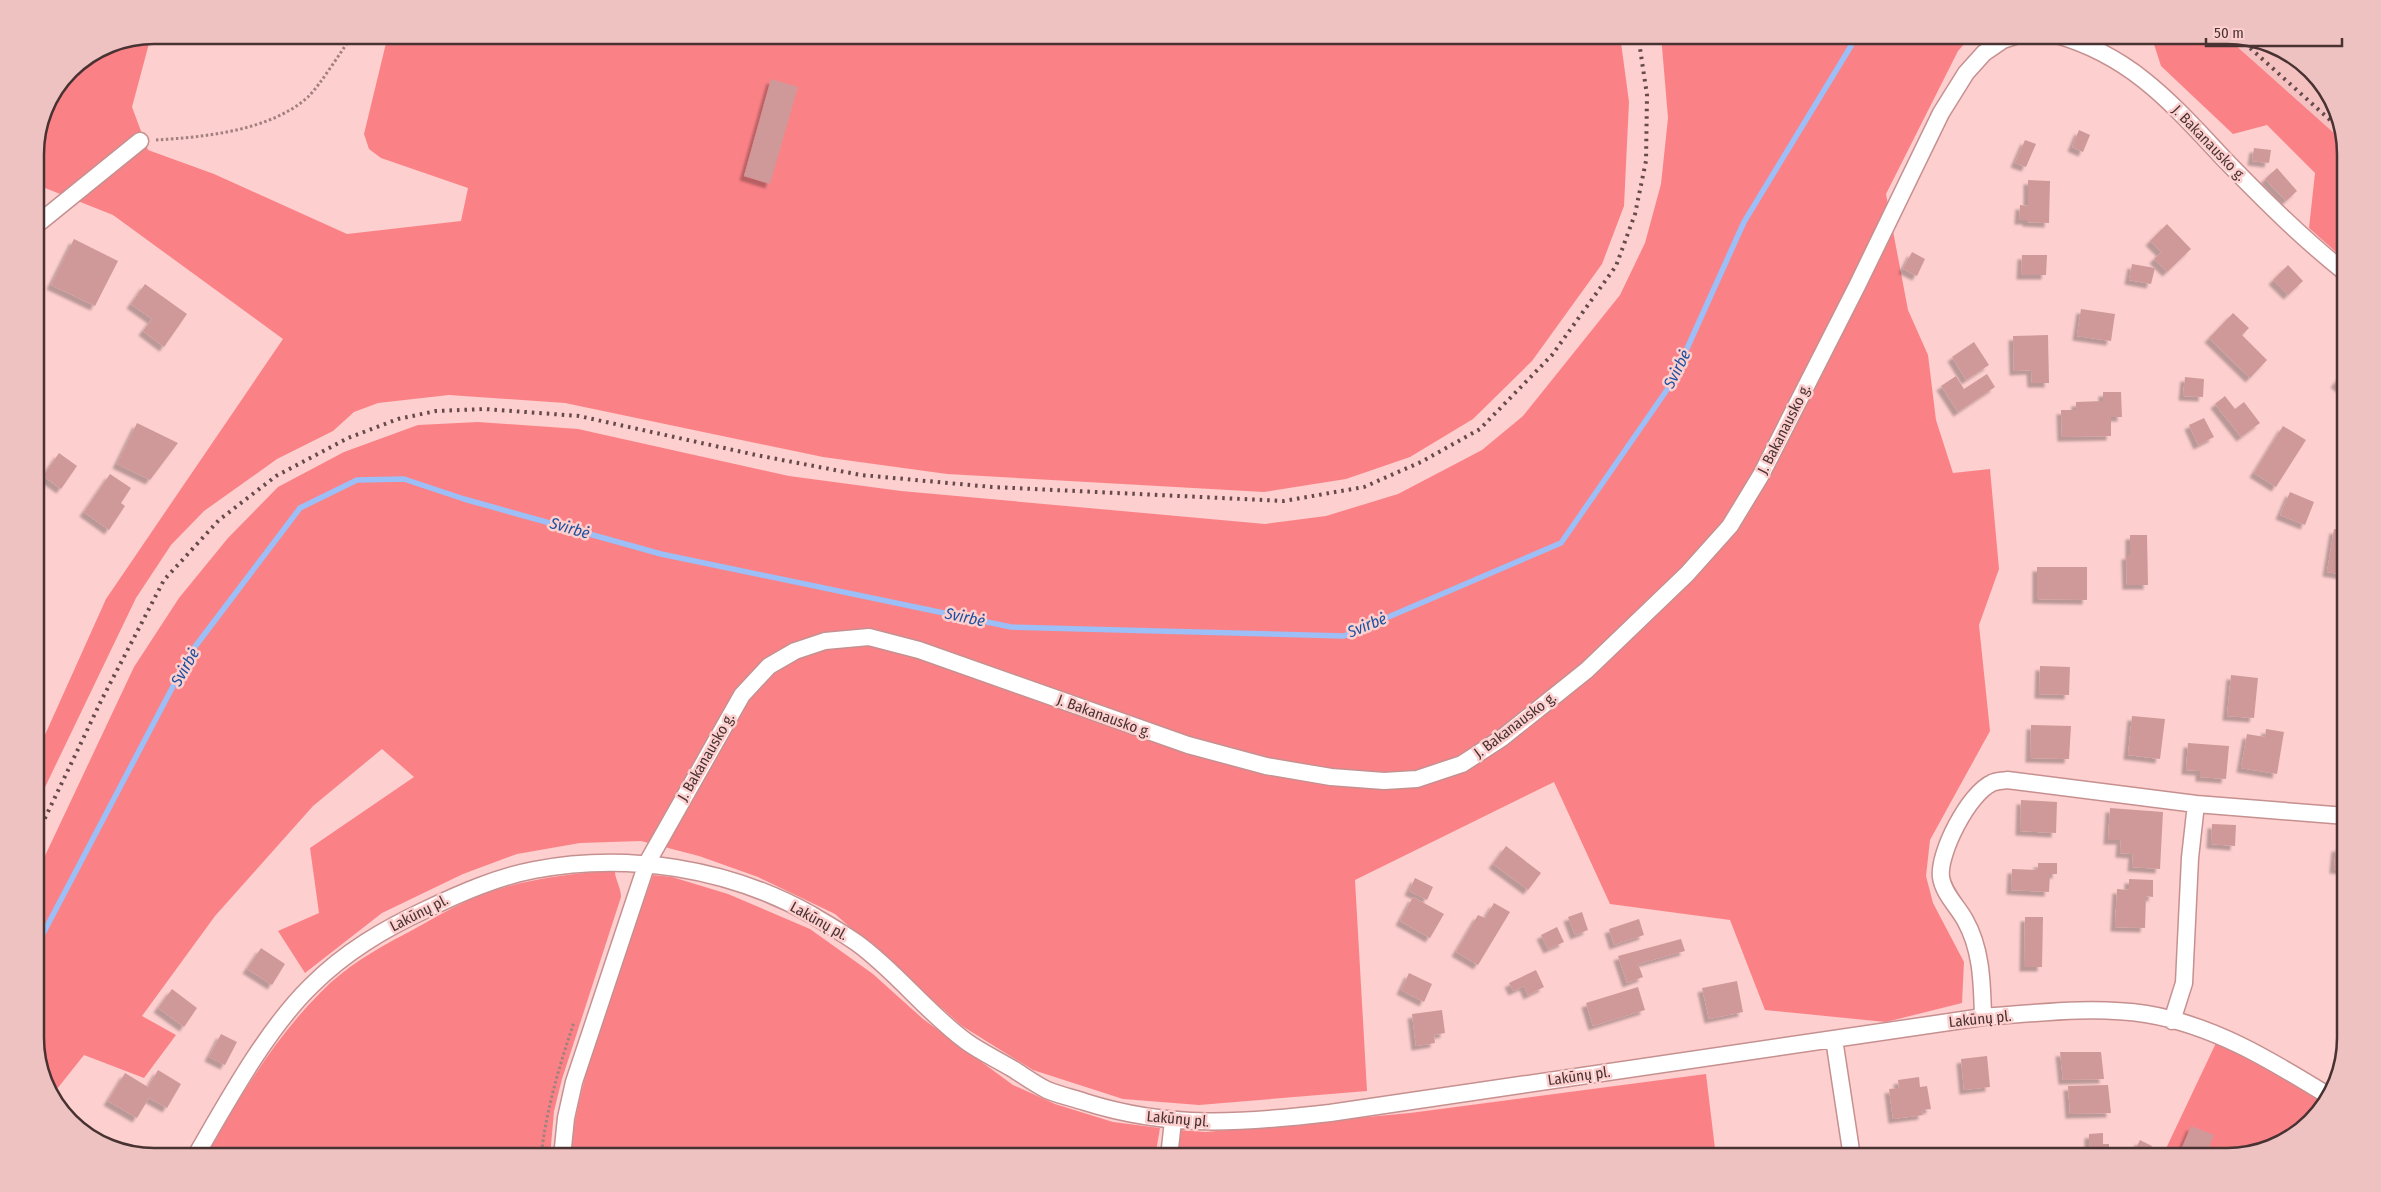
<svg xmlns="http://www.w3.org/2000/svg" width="2381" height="1192" font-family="'Fira Sans Condensed',sans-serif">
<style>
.built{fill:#f4c0c0}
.green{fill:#fa8287}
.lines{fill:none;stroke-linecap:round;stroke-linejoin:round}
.stream{stroke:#9bbff6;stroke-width:5.5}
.building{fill:#cf9999;filter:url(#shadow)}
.street-casing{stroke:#c69090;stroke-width:19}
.path{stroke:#a2807f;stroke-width:3;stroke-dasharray:2.5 2.5;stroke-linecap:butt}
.street{stroke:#fff;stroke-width:16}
.rail{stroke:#644a4a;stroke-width:4;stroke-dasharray:2.5 5;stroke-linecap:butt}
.labels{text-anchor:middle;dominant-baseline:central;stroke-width:5;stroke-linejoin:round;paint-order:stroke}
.street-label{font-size:15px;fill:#483232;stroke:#fdcfce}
.water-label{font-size:16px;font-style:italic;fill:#1b51a0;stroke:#fdcfce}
.rim{fill:none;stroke:#483232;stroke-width:2.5}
</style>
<defs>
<filter id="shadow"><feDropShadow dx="-4.5" dy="4.5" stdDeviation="1" flood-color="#0004"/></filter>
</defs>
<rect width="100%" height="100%" fill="#fdcfce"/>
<path class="built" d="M 2224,35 L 2279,47 L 2326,88 L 2344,142 Z"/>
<path class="green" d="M 388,35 L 1620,35 L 1629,102 L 1624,206 L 1602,264 L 1532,361 L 1473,419 L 1410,457 L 1346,479 L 1264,492 L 947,474 L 823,457 L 565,403 L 449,395 L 378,403 L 354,412 L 333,431 L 277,459 L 204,511 L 171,545 L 136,598 L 35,808 L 35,757 L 106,599 L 283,339 L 113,215 L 35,184 L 35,147 L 44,108 L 70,70 L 109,44 L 151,36 L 132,107 L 148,150 L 214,174 L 347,234 L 461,221 L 468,188 L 381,158 L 369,149 L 364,134 Z
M 1661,35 L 1972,35 L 1958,51 L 1886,194 L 1908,310 L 1928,355 L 1936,420 L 1953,473 L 1990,469 L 1999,569 L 1979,625 L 1990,731 L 1930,840 L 1926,876 L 1933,903 L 1964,962 L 1962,1003 L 1886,1022 L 1765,1010 L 1730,920 L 1610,904 L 1554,782 L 1355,880 L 1367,1091 L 1199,1105 L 1123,1099 L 1033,1070 L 962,1026 L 835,914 L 758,877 L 699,856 L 641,841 L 580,843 L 517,854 L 463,874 L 382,913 L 305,973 L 278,931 L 319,913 L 310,848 L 414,777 L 382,749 L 313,806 L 215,916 L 142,1016 L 176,1035 L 144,1078 L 84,1055 L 53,1094 L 112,1147 L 102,1145 L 55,1104 L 35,1046 L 35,877 L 134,667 L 179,598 L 228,538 L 278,487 L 344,452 L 418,425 L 478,422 L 578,429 L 789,476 L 901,491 L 1265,524 L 1326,516 L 1398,494 L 1482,450 L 1523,416 L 1620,295 L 1645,243 L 1661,184 L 1668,118 Z
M 2151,35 L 2224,35 L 2344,142 L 2346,261 L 2309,228 L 2315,173 L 2267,125 L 2233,134 L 2161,66 Z
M 615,870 C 614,877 621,887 621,897 L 562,1079 L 554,1111 L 550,1157 L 205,1157 C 238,1100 273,1040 320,993 C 345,967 376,949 407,933 C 427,922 447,910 467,901 C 513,880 566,874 615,870 Z
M 653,875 L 672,877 L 728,894 L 810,929 L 873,974 L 923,1019 L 1013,1085 L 1055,1104 L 1113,1122 L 1160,1128 L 1155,1157 L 569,1157 C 582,1060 621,967 653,875 Z
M 2216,1043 L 2264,1063 L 2323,1102 L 2293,1137 L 2227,1157 L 2162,1157 Z
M 1706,1074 L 1716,1157 L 1176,1157 L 1179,1130 L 1206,1132 L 1410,1113 Z"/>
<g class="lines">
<path class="stream" d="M 35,949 L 191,652 L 300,508 L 357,480 L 404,479 L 464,499 L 661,554 L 1011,627 L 1344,636 L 1561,543 L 1671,384 L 1744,222 L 1851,46 L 1854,35"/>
</g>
<path class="building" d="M 771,79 L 798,87 L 770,184 L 744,176 Z
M 2079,130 L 2090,135 L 2083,152 L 2072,147 Z
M 2025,140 L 2036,144 L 2026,167 L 2015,163 Z
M 2254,148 L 2271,150 L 2269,163 L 2252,161 Z
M 2277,168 L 2297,191 L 2286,201 L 2265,179 Z
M 2028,180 L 2050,181 L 2049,223 L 2027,222 L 2027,220 L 2019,220 L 2020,205 L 2028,206 Z
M 2167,224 L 2191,249 L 2167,272 L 2154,259 L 2161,252 L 2150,241 Z
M 74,239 L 118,261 L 95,306 L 51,285 Z
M 1912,252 L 1925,259 L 1917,276 L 1903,269 Z
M 2022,255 L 2047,255 L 2046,275 L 2021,275 Z
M 2132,264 L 2155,268 L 2151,284 L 2129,280 Z
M 2288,265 L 2303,281 L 2288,295 L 2273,280 Z
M 145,284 L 187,314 L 164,347 L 143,331 L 152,319 L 131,304 Z
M 2081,309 L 2115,314 L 2111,341 L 2077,336 Z
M 2233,313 L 2249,328 L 2242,335 L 2267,360 L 2250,378 L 2209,338 Z
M 2048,335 L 2049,383 L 2032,383 L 2031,370 L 2014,371 L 2013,336 Z
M 1974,342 L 1989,365 L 1966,380 L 1952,357 Z
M 2346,370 L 2346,392 L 2335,383 Z
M 1987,374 L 1995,387 L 1958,412 L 1941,386 L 1956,376 L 1964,389 Z
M 2185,377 L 2204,379 L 2203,397 L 2183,396 Z
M 2103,392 L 2121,392 L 2122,417 L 2111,417 L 2111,436 L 2062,437 L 2061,410 L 2076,410 L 2076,402 L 2103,401 Z
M 2225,396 L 2235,409 L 2244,402 L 2260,423 L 2241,437 L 2215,404 Z
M 2204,418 L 2214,437 L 2198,445 L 2189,425 Z
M 137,423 L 178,443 L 150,480 L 117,464 Z
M 2283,426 L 2306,440 L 2276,487 L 2254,473 Z
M 59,453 L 77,466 L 61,489 L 43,476 Z
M 110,474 L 131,488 L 121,503 L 125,506 L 109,530 L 84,512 Z
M 2290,492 L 2314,502 L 2305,525 L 2280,515 Z
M 2334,529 L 2346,531 L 2346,575 L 2327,572 Z
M 2130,535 L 2147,535 L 2148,585 L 2127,585 L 2126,555 L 2130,555 Z
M 2037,567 L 2087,567 L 2087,600 L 2037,599 Z
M 2040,666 L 2070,667 L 2069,695 L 2039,694 Z
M 2231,675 L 2258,678 L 2254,718 L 2227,716 Z
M 2132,716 L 2165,719 L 2160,759 L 2128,755 Z
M 2031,725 L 2071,726 L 2069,759 L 2030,758 Z
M 2266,729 L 2284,732 L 2277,774 L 2241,768 L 2247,734 L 2265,737 Z
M 2188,743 L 2229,746 L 2226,779 L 2200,777 L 2200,771 L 2186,770 Z
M 2021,800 L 2057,802 L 2056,833 L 2020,831 Z
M 2110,808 L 2163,812 L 2160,869 L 2132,867 L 2133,854 L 2120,853 L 2121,840 L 2108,840 Z
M 2212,824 L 2236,825 L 2235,846 L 2211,844 Z
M 1506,846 L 1541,873 L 1528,890 L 1493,864 Z
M 2336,847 L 2346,848 L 2346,870 L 2334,869 Z
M 2038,863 L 2057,863 L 2057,874 L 2050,874 L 2049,892 L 2011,890 L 2012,869 L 2038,870 Z
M 1415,878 L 1433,887 L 1427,900 L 1409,891 Z
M 2129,879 L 2153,880 L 2153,897 L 2146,896 L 2145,928 L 2115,927 L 2117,889 L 2129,890 Z
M 1413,897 L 1444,914 L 1430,938 L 1400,921 Z
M 1494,903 L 1510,912 L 1478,965 L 1456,952 L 1478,915 L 1485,918 Z
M 1582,912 L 1588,930 L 1575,935 L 1568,917 Z
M 2025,917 L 2043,917 L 2042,967 L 2024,967 Z
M 1639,919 L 1644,935 L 1614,945 L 1609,929 Z
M 1557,927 L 1564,942 L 1548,949 L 1541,935 Z
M 1681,939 L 1685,951 L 1638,964 L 1643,977 L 1627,983 L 1618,956 Z
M 261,948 L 285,964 L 272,985 L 247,969 Z
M 1536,970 L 1544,987 L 1528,995 L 1524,986 L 1513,991 L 1509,983 Z
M 1409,973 L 1432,984 L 1424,1002 L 1401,990 Z
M 1737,981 L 1743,1012 L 1709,1019 L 1702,988 Z
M 1638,987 L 1645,1010 L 1593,1026 L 1586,1003 Z
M 172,989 L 197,1008 L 184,1027 L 158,1008 Z
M 1442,1010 L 1445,1033 L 1434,1035 L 1435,1043 L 1416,1046 L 1412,1014 Z
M 221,1034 L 237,1042 L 225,1065 L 209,1057 Z
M 2060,1052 L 2101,1052 L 2104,1079 L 2063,1080 Z
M 1987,1056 L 1990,1087 L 1964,1090 L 1961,1059 Z
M 158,1070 L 181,1084 L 167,1108 L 149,1098 L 137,1118 L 108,1101 L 125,1073 L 148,1087 Z
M 1919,1077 L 1920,1087 L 1927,1086 L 1931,1109 L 1922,1110 L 1923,1115 L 1893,1119 L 1889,1089 L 1899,1088 L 1898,1080 Z
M 2108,1085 L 2111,1113 L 2070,1114 L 2068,1086 Z
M 2191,1126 L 2214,1135 L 2205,1157 L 2178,1157 Z
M 2103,1133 L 2103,1144 L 2109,1144 L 2109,1157 L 2089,1157 L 2089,1134 Z
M 2140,1140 L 2152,1146 L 2148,1153 L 2136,1148 Z"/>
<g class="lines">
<defs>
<path id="street" d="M 2057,35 C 2134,57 2174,106 2227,162 C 2265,201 2303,239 2346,273
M 35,226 L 140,141
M 1983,1017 C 1982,984 1982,950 1965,920 C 1958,907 1943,893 1941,877 C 1938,853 1969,793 1992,783 C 1996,781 2002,781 2007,780 L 2196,804 L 2346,816
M 2172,1021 L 2184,983 L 2190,858 L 2196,804
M 1834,1039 L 1852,1157
M 195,1157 C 227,1102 266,1030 311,986 C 345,952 384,929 427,909 C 461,893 497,877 534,870 C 627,852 729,868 812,915 C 827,924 843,933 857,943 C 897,972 927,1013 967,1042 C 981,1052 998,1060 1013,1069 C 1024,1076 1035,1084 1047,1090 C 1059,1095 1073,1098 1085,1102 C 1170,1129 1243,1123 1330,1113 L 1983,1017 C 2038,1013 2092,1006 2146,1014 C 2214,1025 2272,1061 2329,1096
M 562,1157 L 566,1118 L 574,1082 L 647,863 L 742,695 L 769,666 L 795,651 L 825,641 L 869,637 L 919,650 L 1188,745 L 1266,766 L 1331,777 L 1384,781 L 1417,779 L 1462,764 L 1502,738 L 1587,670 L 1687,574 L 1730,526 L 1761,475 L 1857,286 L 1941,113 L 1966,73 L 1984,53 L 2003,40 L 2018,35
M 1169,1157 L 1173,1121"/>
</defs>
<use href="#street" class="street-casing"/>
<path class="path" d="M 156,140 C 204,137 270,131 308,97 C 321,84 341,51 353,35
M 541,1157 C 546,1110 559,1067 574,1022"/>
<use href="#street" class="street"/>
<path class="rail" d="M 2239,38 L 2339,128
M 35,839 L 102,699 L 164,580 L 219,520 L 276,476 L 348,438 L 398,419 L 436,411 L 485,409 L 579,416 L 756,455 L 861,475 L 992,487 L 1284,501 L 1364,487 L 1421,462 L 1480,429 L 1552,355 L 1616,266 L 1635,214 L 1646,161 L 1647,95 L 1638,35"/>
</g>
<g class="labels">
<g class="street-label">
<text transform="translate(2209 143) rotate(46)">J. Bakanausko g.</text>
<text transform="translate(1784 429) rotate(-63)">J. Bakanausko g.</text>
<text transform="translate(1104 716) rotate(20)">J. Bakanausko g.</text>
<text transform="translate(1515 725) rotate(-37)">J. Bakanausko g.</text>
<text transform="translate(706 757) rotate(-60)">J. Bakanausko g.</text>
<text transform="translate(419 913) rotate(-27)">Lakūnų pl.</text>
<text transform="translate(819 921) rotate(29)">Lakūnų pl.</text>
<text transform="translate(1980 1019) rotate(-6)">Lakūnų pl.</text>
<text transform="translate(1579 1076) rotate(-8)">Lakūnų pl.</text>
<text transform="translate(1178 1119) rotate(5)">Lakūnų pl.</text>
</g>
<g class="water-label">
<text transform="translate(1677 369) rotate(-63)">Svirbė</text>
<text transform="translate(570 528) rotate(16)">Svirbė</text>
<text transform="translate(965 617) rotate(12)">Svirbė</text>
<text transform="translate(1367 625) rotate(-22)">Svirbė</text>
<text transform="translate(185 667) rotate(-60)">Svirbė</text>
</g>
</g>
<path d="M0 0H2381V1192H0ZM154 44H2227A110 110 0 0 1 2337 154V1038A110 110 0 0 1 2227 1148H154A110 110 0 0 1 44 1038V154A110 110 0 0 1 154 44Z" fill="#efc2c2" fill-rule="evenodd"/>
<path class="rim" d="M154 44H2227A110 110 0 0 1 2337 154V1038A110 110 0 0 1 2227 1148H154A110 110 0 0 1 44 1038V154A110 110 0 0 1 154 44Z"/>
<path d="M2206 38v8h136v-8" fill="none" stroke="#483232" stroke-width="2.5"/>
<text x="2214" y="38" font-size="15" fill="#483232" stroke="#fdcfce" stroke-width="4" paint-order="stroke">50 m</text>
</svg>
